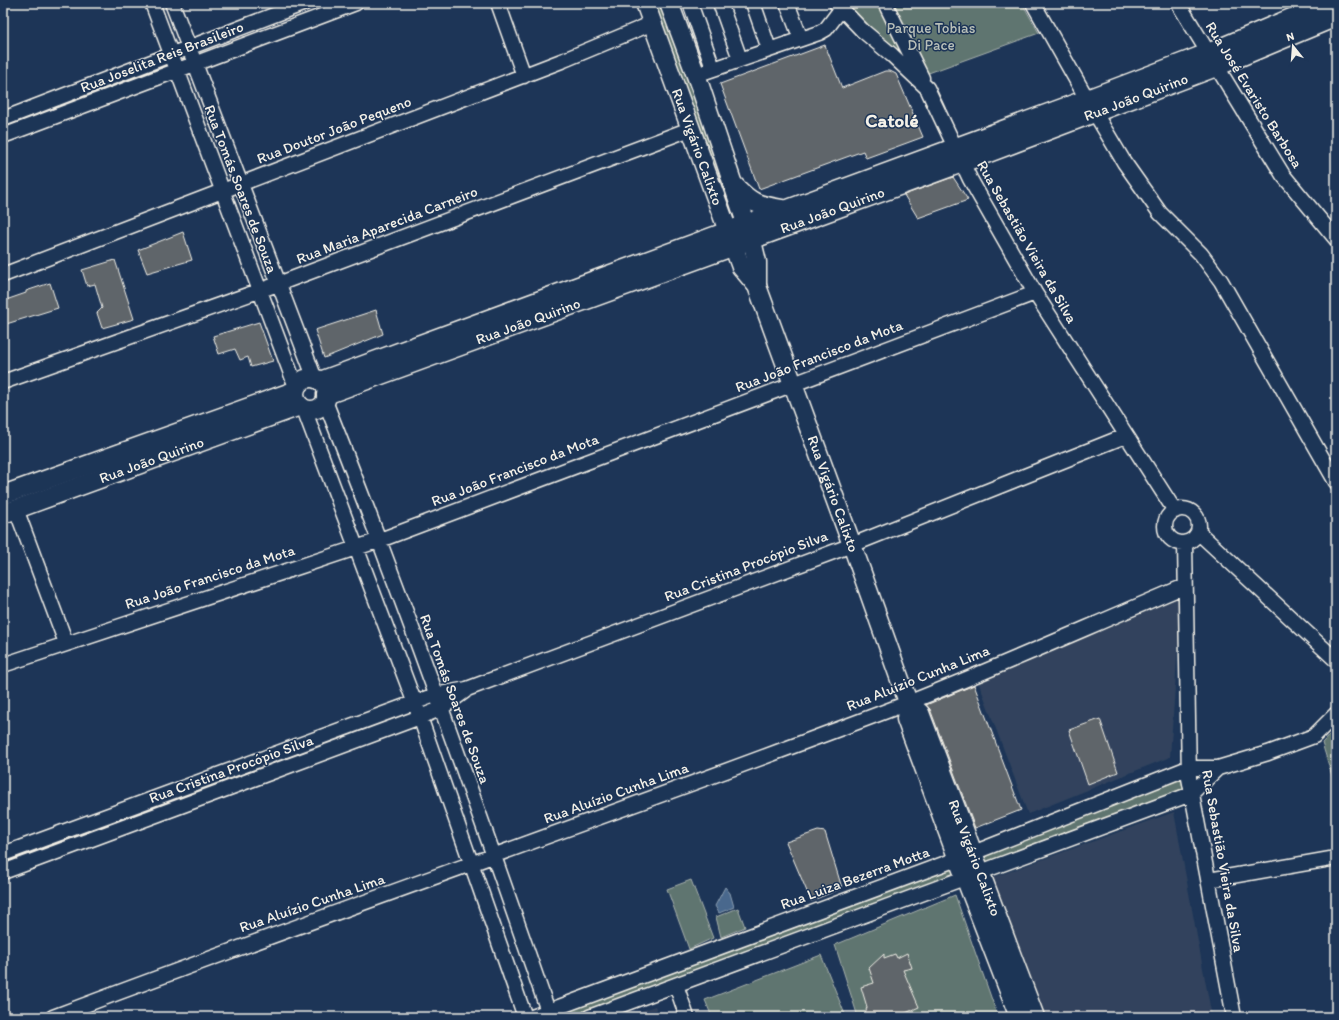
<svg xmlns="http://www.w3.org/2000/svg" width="1339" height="1020" font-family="Itim,sans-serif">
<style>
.built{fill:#30435d}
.green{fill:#5e746f;stroke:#a9b2ac}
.water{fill:#48688d;stroke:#8d9fb1}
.building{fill:#5e656a;stroke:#f4f1e8}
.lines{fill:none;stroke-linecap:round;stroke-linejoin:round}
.minor-casing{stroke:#f4f1e8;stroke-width:17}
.major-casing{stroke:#f4f1e8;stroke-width:21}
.minor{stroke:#1d3557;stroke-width:14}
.major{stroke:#1d3557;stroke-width:18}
.labels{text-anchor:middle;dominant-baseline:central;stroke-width:3;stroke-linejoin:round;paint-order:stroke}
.park-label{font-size:15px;fill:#b8bfb8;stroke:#1d3557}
.street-label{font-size:15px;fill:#f4f1e8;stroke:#1d3557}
.district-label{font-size:19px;font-weight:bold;fill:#f4f1e8;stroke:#1d3557}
</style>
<rect width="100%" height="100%" fill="#1d3557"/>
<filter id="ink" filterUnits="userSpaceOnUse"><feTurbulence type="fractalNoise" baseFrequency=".025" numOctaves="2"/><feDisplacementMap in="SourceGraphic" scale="8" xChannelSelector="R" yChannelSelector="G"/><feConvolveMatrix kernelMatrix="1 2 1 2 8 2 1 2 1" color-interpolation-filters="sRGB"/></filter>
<g filter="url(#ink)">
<path class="built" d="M 1182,589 L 1170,757 L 1028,814 L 978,681 Z
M 1174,812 L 1212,1017 L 1040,1017 L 991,878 Z
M 655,1006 L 660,1017 L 624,1017 Z"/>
<path class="green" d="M 648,3 L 664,3 L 744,223 L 729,229 Z
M 847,3 L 1022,3 L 1039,33 L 923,75 L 872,30 Z
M 1336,728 L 1336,789 L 1322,743 Z
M 1185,772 L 1185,792 L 982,868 L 978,854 Z
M 955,863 L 959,876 L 581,1017 L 554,1017 L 552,1013 Z
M 691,880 L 713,938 L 689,949 L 667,889 Z
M 955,895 L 998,1017 L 858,1017 L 835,945 Z
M 738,908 L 745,927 L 721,937 L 716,917 Z
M 821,955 L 846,1017 L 712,1017 L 705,1000 Z"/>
<path class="water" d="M 725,887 L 730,893 L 734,907 L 719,913 L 715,906 Z"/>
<path class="building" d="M 825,45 L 842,88 L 885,71 L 890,71 L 896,74 L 923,137 L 866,158 L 863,151 L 759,189 L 720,84 Z
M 953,177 L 968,200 L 918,218 L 904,195 Z
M 183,232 L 192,260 L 147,273 L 138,250 Z
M 115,260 L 134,319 L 102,328 L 97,313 L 102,308 L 95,284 L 87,286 L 82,270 Z
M 50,283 L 58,308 L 3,325 L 3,301 L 26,293 L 26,291 Z
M 376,310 L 383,334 L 324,358 L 315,330 Z
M 259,322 L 273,361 L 251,367 L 248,357 L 240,360 L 235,349 L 219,354 L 213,336 Z
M 974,685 L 1021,810 L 975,828 L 930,709 L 926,705 Z
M 1100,719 L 1118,772 L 1088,784 L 1069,730 Z
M 818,831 L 825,832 L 842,888 L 811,901 L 786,842 Z
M 907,953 L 912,968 L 903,970 L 919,1007 L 897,1017 L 864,1017 L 867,1007 L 861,987 L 874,983 L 869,968 L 884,954 L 884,958 L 895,954 L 897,958 Z"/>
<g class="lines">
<defs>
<path id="minor" d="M 152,3 L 296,387
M 172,3 L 315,379
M 498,3 L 524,76
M 690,3 L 713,68
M 720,3 L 740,59
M 753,3 L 769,49
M 787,3 L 801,39
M 836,3 L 862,30 L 892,55 L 927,88 L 970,179 L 1035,293 L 1175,511
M 885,3 L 922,78
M 1033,3 L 1087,99
M 1178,3 L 1283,175 L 1336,239
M 696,75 L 819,33 L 826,29 L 842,8
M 1095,113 L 1124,162 L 1160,213 L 1201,254 L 1221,281 L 1336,482
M 3,119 L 305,3
M 3,136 L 356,3
M 3,275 L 564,60 L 653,23
M 3,382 L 278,284 L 690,129
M 325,401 C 405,602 477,806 548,1011
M 304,409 L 420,717 L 525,1017
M 16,509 L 66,643
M1165 526a17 17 0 1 1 34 0a17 17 0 1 1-34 0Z
M 1198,532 L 1336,660
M 1185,543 L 1189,778 L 1234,1017
M 3,665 L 380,540 L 1035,293
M 3,854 L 435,695 L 467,689 L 852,545 L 1125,436
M 3,872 L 420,717 L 440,709 L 465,691
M 1209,880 L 1336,858
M 676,985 L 687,1017
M 53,1017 C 336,910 622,812 905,704 C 999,667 1092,625 1185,586
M 532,1017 L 973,853 L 1188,768 L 1218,768 L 1268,753 L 1314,736 L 1336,714
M 589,1017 L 1191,794 L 1218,768"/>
<g id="major">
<path id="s1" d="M 645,3 L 741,267 L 757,286 L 852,545 L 908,702 L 906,719 L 956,854 L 1019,1017"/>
<path d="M 669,3 L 700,86 L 752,241 L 757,262 L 757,286"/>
<path d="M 734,185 C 754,206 759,205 787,210"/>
<circle cx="311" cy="394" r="16"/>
<path d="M 320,381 L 1087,99 L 1208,53 L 1327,3"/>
<path id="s2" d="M 326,395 L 962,163 L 1216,67 L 1336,17"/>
<path d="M 3,495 L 294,391"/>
<path id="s3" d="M 3,514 L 300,406"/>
<path id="s4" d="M 908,702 L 920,713 L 1035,1017"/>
</g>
</defs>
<use href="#minor" class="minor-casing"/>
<use href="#major" class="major-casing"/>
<use href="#minor" class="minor"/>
<use href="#major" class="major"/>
</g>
</g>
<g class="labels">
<g class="park-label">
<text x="931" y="28">Parque Tobias<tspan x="931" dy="17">Di Pace</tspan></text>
</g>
<g class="street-label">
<text transform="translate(162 57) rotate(-21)">Rua Joselita Reis Brasileiro</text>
<text transform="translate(1254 95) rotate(58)">Rua José Evaristo Barbosa</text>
<text stroke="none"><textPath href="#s2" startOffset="863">Rua João Quirino</textPath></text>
<text transform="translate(334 130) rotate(-21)">Rua Doutor João Pequeno</text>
<text stroke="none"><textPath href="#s1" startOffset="153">Rua Vigário Calixto</textPath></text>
<text transform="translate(241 189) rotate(69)">Rua Tomás Soares de Souza</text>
<text stroke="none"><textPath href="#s2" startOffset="539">Rua João Quirino</textPath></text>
<text transform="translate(387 225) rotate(-21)">Rua Maria Aparecida Carneiro</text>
<text transform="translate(1027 242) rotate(60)">Rua Sebastião Vieira da Silva</text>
<text stroke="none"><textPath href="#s2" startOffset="215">Rua João Quirino</textPath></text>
<text transform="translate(819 356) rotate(-21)">Rua João Francisco da Mota</text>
<text stroke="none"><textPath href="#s3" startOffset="158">Rua João Quirino</textPath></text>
<text transform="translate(515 470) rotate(-21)">Rua João Francisco da Mota</text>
<text stroke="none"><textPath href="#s1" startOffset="527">Rua Vigário Calixto</textPath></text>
<text transform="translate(746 566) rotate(-21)">Rua Cristina Procópio Silva</text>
<text transform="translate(210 577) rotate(-18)">Rua João Francisco da Mota</text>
<text transform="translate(918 678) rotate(-22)">Rua Aluízio Cunha Lima</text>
<text transform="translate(455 699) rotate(70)">Rua Tomás Soares de Souza</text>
<text transform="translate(231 769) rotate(-20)">Rua Cristina Procópio Silva</text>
<text transform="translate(616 793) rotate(-20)">Rua Aluízio Cunha Lima</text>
<text stroke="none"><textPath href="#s4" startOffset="171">Rua Vigário Calixto</textPath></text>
<text transform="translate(1223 861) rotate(80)">Rua Sebastião Vieira da Silva</text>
<text transform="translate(855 878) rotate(-20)">Rua Luiza Bezerra Motta</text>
<text transform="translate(312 903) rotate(-19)">Rua Aluízio Cunha Lima</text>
</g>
<g class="district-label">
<text x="892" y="120">Catolé</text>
</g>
</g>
<rect width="1339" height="1020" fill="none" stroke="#1d3557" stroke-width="16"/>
<rect x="8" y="8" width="1323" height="1004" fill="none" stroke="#f4f1e8" stroke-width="1.5" filter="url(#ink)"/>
<g transform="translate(1293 46) rotate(343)" stroke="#1d3557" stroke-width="3" paint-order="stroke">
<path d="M0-3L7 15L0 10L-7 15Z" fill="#f4f1e8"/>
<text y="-6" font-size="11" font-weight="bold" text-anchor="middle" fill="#f4f1e8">N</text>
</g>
</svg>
